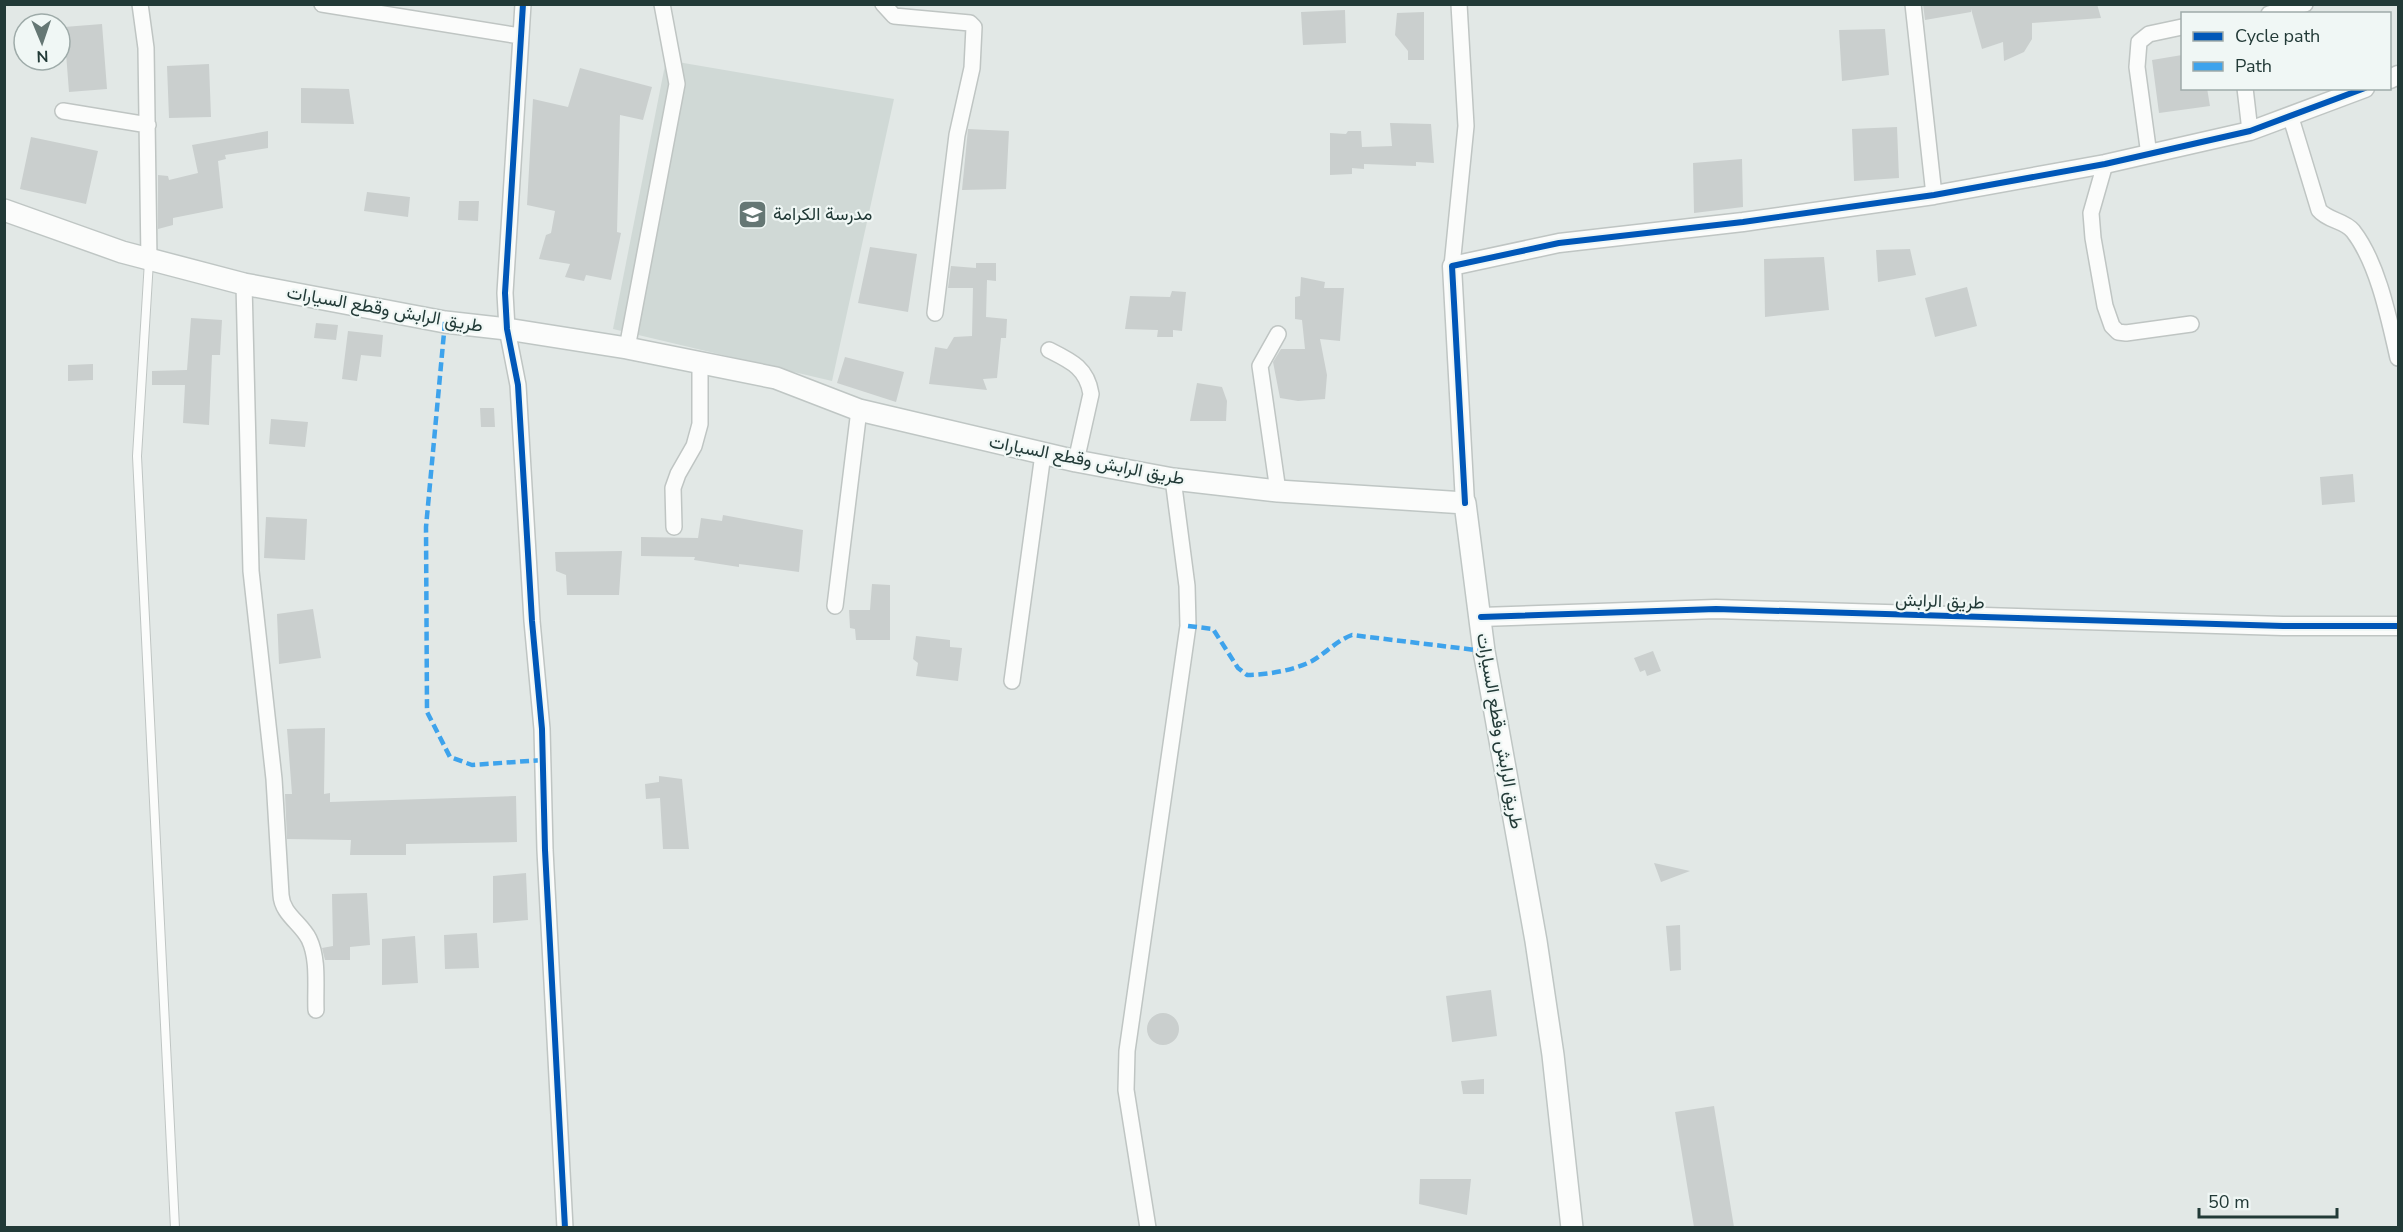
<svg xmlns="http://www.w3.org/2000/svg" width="2403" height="1232" font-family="'Nunito Sans',Vazirmatn,sans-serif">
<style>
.built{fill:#d0d9d6}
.building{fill:#cacfce}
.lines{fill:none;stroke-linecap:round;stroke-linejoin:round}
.service-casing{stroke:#bfc5c3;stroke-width:10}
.minor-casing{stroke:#bfc5c3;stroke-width:18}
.tertiary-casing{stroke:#bfc5c3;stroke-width:21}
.secondary-casing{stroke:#bfc6c4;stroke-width:24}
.service{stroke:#fbfcfb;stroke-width:8}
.minor{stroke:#fbfcfb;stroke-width:15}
.tertiary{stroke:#fbfcfb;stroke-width:18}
.secondary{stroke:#fbfcfb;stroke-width:21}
.quiet{stroke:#3ea3ec;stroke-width:4.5;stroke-dasharray:9 4.5;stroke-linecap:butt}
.cycleway-casing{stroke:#f0f7f5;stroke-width:10}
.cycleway{stroke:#0057b8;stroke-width:6}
.labels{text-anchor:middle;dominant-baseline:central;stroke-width:4.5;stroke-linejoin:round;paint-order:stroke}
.poi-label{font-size:18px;fill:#223a37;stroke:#f0f7f5;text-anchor:start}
.street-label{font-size:18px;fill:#223a37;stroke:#f0f7f5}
</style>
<rect width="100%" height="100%" fill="#e2e8e6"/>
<path class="built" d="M 666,60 L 894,99 L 832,381 L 613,329 Z"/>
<path class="building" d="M 1923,4 L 2097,4 L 2101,18 L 2032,23 L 2032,39 L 2024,52 L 2004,61 L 2003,42 L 1982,49 L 1971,9 L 1971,12 L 1925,20 Z
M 1345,10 L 1346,43 L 1303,45 L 1301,12 Z
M 1424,12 L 1424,60 L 1408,60 L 1408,51 L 1395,35 L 1397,13 Z
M 102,24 L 107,89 L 69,92 L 64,27 Z
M 1885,29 L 1889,75 L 1842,81 L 1839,30 Z
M 2182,55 L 2182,88 L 2207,88 L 2210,106 L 2159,113 L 2152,60 Z
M 209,64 L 211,117 L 169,118 L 167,66 Z
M 580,68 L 652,87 L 643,120 L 620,115 L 617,232 L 621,233 L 611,280 L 586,275 L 584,281 L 565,277 L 570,264 L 539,259 L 546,235 L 551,233 L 555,211 L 527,205 L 533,99 L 568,107 Z
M 301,88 L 349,89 L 354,124 L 301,123 Z
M 1390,123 L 1431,124 L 1434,163 L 1416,162 L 1416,166 L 1364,164 L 1364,169 L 1352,168 L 1352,174 L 1330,175 L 1330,133 L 1346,134 L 1348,131 L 1361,131 L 1362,147 L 1392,146 Z
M 1897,127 L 1899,178 L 1854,181 L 1852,129 Z
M 968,129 L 1009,131 L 1006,189 L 962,190 Z
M 268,131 L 268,148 L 225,155 L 226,159 L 218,161 L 223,208 L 173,218 L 173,225 L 158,229 L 158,175 L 168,176 L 169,180 L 198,173 L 192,145 Z
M 31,137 L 98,151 L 86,204 L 20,189 Z
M 1742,159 L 1743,207 L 1694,213 L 1693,163 Z
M 367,192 L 410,197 L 408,217 L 364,211 Z
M 459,201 L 479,201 L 478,221 L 458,220 Z
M 870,247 L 917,254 L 908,312 L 858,303 Z
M 1910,249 L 1916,275 L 1878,282 L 1876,250 Z
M 1824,257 L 1829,310 L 1765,317 L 1764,259 Z
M 976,263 L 996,263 L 996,281 L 987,280 L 986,317 L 1007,319 L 1006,338 L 1001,338 L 997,378 L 983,379 L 987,390 L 929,384 L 935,347 L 947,349 L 954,337 L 972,336 L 973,288 L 948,288 L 951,266 L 976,268 Z
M 1301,277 L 1325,282 L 1324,288 L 1344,288 L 1340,341 L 1320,339 L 1327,375 L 1325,399 L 1298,401 L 1280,398 L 1273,362 L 1281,349 L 1305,349 L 1302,320 L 1295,319 L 1295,297 L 1300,296 Z
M 1967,287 L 1977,326 L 1935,337 L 1925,298 Z
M 1172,291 L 1186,292 L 1182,331 L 1173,330 L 1173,337 L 1157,337 L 1158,330 L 1125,329 L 1130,296 L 1170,297 Z
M 191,318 L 222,320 L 220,355 L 212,355 L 209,425 L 183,423 L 185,385 L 152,385 L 152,371 L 187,370 Z
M 316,323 L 338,325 L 336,340 L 314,338 Z
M 348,331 L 383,335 L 381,357 L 361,355 L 357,381 L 342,379 Z
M 845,357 L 904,372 L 896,402 L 837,383 Z
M 93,364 L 93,380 L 68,381 L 68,365 Z
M 1197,383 L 1222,387 L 1227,401 L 1226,421 L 1190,421 Z
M 480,408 L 494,408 L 495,427 L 481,427 Z
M 271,419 L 308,422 L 305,447 L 269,444 Z
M 2353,474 L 2355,502 L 2322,505 L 2320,477 Z
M 723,515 L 803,530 L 799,572 L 739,564 L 739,567 L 694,560 L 695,557 L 641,556 L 641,537 L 698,538 L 701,518 L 722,521 Z
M 266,517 L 307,519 L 305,560 L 264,558 Z
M 622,551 L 619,595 L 567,595 L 566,575 L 556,571 L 555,552 Z
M 872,584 L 890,585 L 890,640 L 856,640 L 855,629 L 850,628 L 849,610 L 870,610 Z
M 313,609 L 321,658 L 279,664 L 277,614 Z
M 916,636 L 950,640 L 950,647 L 962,648 L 958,681 L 916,676 L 918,663 L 913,659 Z
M 1653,651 L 1661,671 L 1647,676 L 1645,670 L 1640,672 L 1634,658 Z
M 325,728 L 324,794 L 330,793 L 330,802 L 516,796 L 517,842 L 406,844 L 406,855 L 350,855 L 351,840 L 287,839 L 285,794 L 292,794 L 287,729 Z
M 659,776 L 682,779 L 689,849 L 663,849 L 660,798 L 646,799 L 645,784 L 659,782 Z
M 1654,863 L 1690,871 L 1661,882 Z
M 526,873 L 528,920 L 493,923 L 493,876 Z
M 367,893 L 370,945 L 350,947 L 350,960 L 325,960 L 322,948 L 333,946 L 332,894 Z
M 1680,925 L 1681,970 L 1670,971 L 1666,926 Z
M 477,933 L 479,968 L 445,969 L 444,935 Z
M 415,936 L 418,983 L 382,985 L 382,939 Z
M 1491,990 L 1497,1036 L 1452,1042 L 1446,996 Z
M1147 1029a16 16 0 1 1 32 0a16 16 0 1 1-32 0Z
M 1484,1079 L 1484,1094 L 1463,1094 L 1461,1081 Z
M 1714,1106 L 1734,1227 L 1694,1227 L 1675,1112 Z
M 1420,1179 L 1471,1179 L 1467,1215 L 1419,1204 Z"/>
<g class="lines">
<defs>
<path id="service" d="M 149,261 L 137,456 L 175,1228"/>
<path id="minor" d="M 140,4 L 146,48 L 149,260
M 322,4 L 520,36
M 523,4 L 505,293 L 507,329 L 518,385 L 532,621 L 542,729 L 545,850 L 565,1228
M 883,4 L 894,16 L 970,23 L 974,27 L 972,68 L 957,135 L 935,313
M 1913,4 L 1934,195
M 2269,14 L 2305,4
M 2245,88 L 2250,131
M 63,111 L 148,125
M 2291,118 L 2319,210 C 2328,221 2344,220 2353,231 C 2378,263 2389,319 2398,358
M 2149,155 L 2137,67 L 2139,42 L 2149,34 L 2182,27
M 2105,164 L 2091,213 L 2093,238 L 2105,306 L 2112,326 L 2118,332 L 2126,333 L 2191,324
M 1452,266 L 1466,126 L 1459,4
M 244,284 L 251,571 L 274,779 L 281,895 C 282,914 301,923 309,939 C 319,960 315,987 316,1010
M 1278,334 L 1260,366 L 1278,491
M 627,348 L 677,84 L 662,4
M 1049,350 C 1071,361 1087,368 1091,394 L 1076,461
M 674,527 L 673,488 L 678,474 L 694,446 L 700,424 L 700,363
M 835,606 L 859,410
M 1012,681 L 1043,454
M 1148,1228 L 1126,1090 L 1127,1051 L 1188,626 L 1187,586 L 1173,479"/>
<path id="tertiary" d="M 2390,79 L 2398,75
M 1465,503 L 1452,266 L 1559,243 L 1743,222 L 1934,195 L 2105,164 L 2250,131 L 2365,88
M 1481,617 L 1716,609 L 2283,626 L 2398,626"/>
<path id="secondary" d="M 4,210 L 122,252 L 244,284 L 445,322 L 507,329 L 627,348 L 776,378 L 859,410 L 1076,461 L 1173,479 L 1278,491 L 1465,503 L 1484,651 L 1536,941 L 1553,1055 L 1572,1228"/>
</defs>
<use href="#service" class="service-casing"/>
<use href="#minor" class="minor-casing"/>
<use href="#tertiary" class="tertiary-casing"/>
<use href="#secondary" class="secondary-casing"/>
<use href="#service" class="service"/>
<use href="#minor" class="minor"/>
<use href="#tertiary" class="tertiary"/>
<use href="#secondary" class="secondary"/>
<path class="quiet" d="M 445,322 L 426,527 L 427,712 L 450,757 L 472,765 L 543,760
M 1188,626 L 1213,629 L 1238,668 L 1247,675 C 1267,675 1295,670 1312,661 C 1326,653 1336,641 1352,635 L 1484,651"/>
<defs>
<path id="cycleway" d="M 523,4 L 505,293 L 507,329 L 518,385 L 532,621 L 542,729 L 545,850 L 565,1228
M 1465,503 L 1452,266 L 1559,243 L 1743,222 L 1934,195 L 2105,164 L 2250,131 L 2365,88
M 1481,617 L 1716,609 L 2283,626 L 2398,626"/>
</defs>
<use href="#cycleway" class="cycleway-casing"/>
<use href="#cycleway" class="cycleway"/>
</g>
<defs>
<symbol id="school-square" viewBox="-11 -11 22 22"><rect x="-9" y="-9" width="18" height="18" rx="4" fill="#657774" stroke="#f0f7f5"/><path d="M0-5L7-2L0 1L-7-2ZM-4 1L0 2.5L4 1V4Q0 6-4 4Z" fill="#fff"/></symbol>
</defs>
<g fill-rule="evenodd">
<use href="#school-square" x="736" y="198" width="33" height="33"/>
</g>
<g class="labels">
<g class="poi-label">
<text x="773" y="214">مدرسة الكرامة</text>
</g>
<g class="street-label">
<text transform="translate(385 309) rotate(10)">طريق الرابش وقطع السيارات</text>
<text transform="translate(1087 460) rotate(11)">طريق الرابش وقطع السيارات</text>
<text transform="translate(1940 601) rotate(2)">طريق الرابش</text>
<text transform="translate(1500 731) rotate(80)">طريق الرابش وقطع السيارات</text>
</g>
</g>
<rect width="2403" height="1232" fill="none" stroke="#223a37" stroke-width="12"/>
<rect x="2181" y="12" width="210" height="78" fill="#f0f7f5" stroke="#9eaba9" stroke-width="1.5"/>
<rect x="2193" y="32" width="30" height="9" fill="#0057b8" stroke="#9eaba9" stroke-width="1.5"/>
<text x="2235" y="42" font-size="18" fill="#223a37">Cycle path</text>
<rect x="2193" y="62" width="30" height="9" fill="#3ea3ec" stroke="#9eaba9" stroke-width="1.5"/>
<text x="2235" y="72" font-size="18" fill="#223a37">Path</text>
<g transform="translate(42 42) rotate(178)"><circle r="28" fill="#f0f7f5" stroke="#9eaba9" stroke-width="1.5"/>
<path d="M0-4.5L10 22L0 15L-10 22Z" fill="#657774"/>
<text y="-9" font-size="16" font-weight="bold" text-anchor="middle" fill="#223a37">N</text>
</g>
<path d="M2199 1208v9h138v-9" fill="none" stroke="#223a37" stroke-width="3"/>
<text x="2208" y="1208" font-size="18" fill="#223a37" stroke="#f0f7f5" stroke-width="4.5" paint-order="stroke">50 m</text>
</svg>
